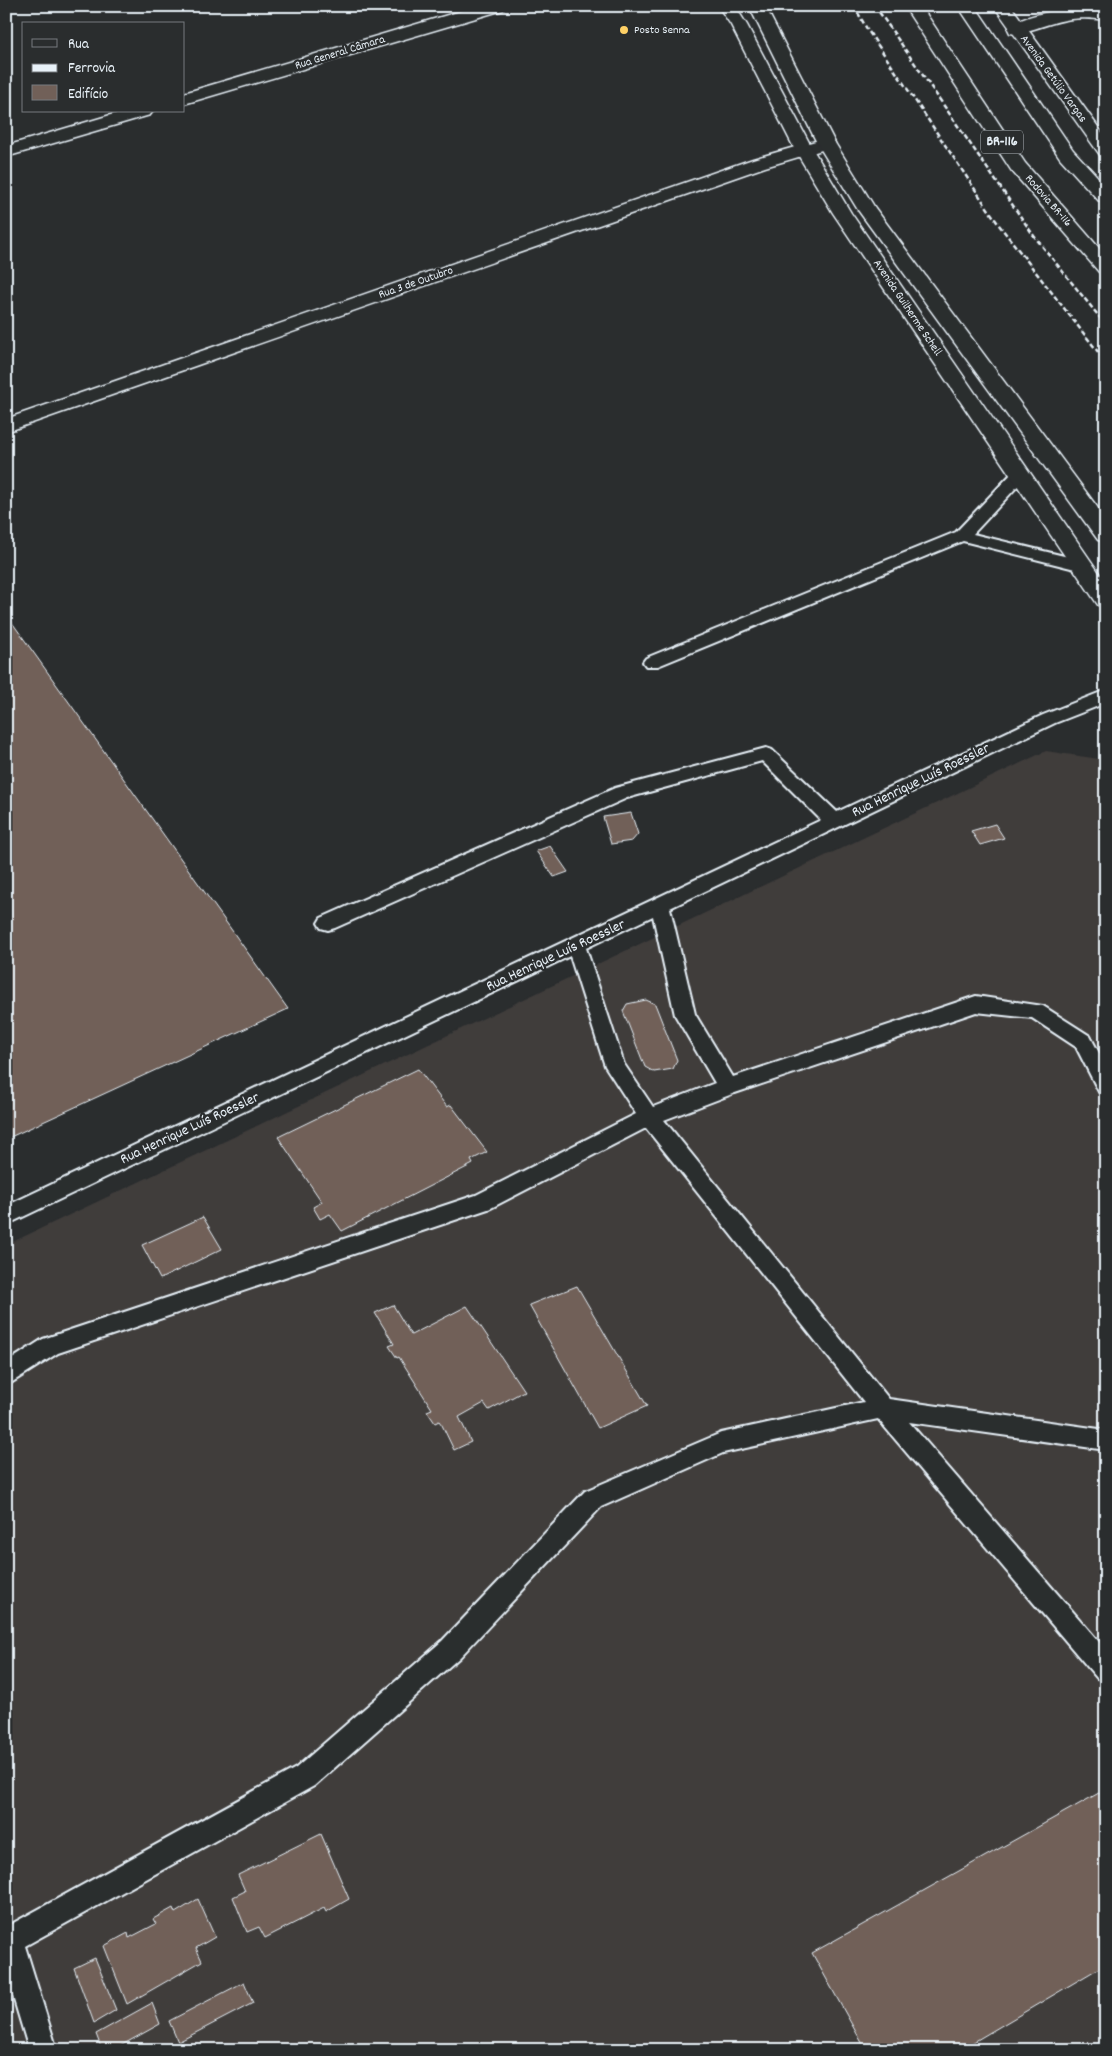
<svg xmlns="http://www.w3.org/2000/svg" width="1112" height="2056" font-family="Dekko,sans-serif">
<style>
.built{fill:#3f3c3b}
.building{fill:#716058;stroke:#e8f1f8}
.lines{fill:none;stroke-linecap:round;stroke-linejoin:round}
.service-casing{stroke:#e8f1f8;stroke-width:4}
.minor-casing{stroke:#e8f1f8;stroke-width:3}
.secondary-casing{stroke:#e8f1f8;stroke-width:3}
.primary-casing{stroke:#e8f1f8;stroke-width:3}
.motorway-casing{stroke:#e8f1f8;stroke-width:3}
.service{fill:#2a2d2e;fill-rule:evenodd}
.minor{fill:#2a2d2e;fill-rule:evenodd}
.secondary{fill:#2a2d2e;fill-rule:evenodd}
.primary{fill:#2a2d2e;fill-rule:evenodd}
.motorway{fill:#2a2d2e;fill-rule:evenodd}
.rail{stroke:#e8f1f8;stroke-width:2.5;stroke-dasharray:5 2.5;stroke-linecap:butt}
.poi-dot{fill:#ffd166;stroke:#2a2d2e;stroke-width:2}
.labels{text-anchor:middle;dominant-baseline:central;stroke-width:4.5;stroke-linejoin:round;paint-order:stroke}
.far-poi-label{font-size:12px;fill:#e8f1f8;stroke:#2a2d2e;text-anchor:start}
.far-street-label{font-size:12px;fill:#e8f1f8;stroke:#2a2d2e}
.shield{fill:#2a2d2e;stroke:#afb6bb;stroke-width:1}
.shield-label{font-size:14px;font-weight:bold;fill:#e8f1f8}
.street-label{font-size:15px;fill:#e8f1f8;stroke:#2a2d2e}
</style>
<rect width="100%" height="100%" fill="#2a2d2e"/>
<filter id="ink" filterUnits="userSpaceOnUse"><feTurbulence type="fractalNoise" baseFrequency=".02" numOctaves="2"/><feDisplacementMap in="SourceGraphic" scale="10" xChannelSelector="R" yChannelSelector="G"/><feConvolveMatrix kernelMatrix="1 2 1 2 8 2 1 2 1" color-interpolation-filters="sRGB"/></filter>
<g filter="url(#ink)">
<path class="built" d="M 1046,751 L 1106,760 L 1106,2050 L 6,2050 L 6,1245 Z"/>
<path class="building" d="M 6,614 L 288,1009 L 6,1139 Z
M 631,813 L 638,834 L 632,841 L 611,844 L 603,817 Z
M 995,824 L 1004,838 L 980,845 L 971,831 Z
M 550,846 L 568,872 L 554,877 L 536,851 Z
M 646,1000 L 655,1004 L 677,1060 L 673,1069 L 654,1072 L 645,1067 L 623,1011 L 627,1004 Z
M 418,1069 L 447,1107 L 451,1105 L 487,1152 L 471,1160 L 473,1164 L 342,1231 L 330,1214 L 320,1219 L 313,1207 L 322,1202 L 278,1137 Z
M 203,1217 L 222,1249 L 160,1279 L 142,1245 Z
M 577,1286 L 647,1406 L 598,1428 L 529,1305 Z
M 393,1305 L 411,1335 L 467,1306 L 524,1391 L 489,1410 L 484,1403 L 459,1417 L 471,1442 L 454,1450 L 442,1425 L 439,1421 L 435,1423 L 427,1411 L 432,1409 L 399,1357 L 397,1358 L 389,1346 L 394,1344 L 375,1313 Z
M 1106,1789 L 1106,1964 L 960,2050 L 866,2050 L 812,1953 Z
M 321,1834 L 349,1899 L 326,1912 L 324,1908 L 265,1938 L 259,1927 L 247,1932 L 233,1897 L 245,1891 L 238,1875 Z
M 198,1899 L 215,1937 L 196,1948 L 202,1961 L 127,2004 L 104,1946 L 128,1933 L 129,1938 L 156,1924 L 153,1919 L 173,1908 L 175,1913 Z
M 95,1958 L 116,2010 L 94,2023 L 74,1968 Z
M 244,1982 L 253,2003 L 178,2042 L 169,2021 Z
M 152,2003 L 160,2024 L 113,2050 L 102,2050 L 96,2034 Z"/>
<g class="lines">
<defs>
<path id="service" d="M 1020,469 L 1028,474 L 1026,477 L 973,534 L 1089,562 L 1091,566 L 1089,570 L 1083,571 L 963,541 L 658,666 L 646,666 L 643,662 L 646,658 L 956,532 L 1014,471 Z
M 1106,690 L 1106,703 L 1055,723 L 670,908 L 695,1014 L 733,1077 L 976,996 L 1043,1006 L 1090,1036 L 1106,1066 L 1106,1094 L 1099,1092 L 1076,1047 L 1032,1018 L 976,1012 L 735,1093 L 664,1120 L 889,1399 L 1106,1430 L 1106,1450 L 909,1422 L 1106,1650 L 1106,1681 L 1097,1678 L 878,1419 L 723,1453 L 601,1507 L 460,1657 L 314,1786 L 25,1946 L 57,2050 L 29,2050 L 6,1973 L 6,1927 L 296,1768 L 442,1641 L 585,1491 L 721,1433 L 864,1402 L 646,1128 L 491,1208 L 58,1353 L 6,1386 L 6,1363 L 43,1339 L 476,1195 L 636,1114 L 605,1066 L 570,956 L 6,1225 L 6,1206 L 821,820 L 762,761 L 627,798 L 335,928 L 328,930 L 321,928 L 318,923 L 321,918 L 615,788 L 766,748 L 772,750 L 837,812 L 1043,715 ZM 653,916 L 675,1015 L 715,1083 L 653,1107 L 624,1064 L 586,948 Z"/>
<path id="minor" d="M 478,6 L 505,6 L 503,10 L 184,104 L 184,93 Z
M 124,111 L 153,111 L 150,115 L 6,157 L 6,146 Z
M 826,138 L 832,139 L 835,143 L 832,147 L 765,167 L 6,432 L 6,419 L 753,159 Z"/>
<path id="secondary" d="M 718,6 L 735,6 L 747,25 L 812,148 L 851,213 L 1106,583 L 1106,607 L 1098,605 L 833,213 L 794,148 L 731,25 Z
M 749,6 L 765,6 L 835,143 L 875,208 L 1106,519 L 1106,542 L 1098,540 L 858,210 L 817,143 Z
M 1071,8 L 1106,10 L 1106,20 C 1064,14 1053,25 1016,34 L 1010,33 L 1008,29 C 1016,17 1056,10 1071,8 Z"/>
<path id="primary" d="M 994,6 L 1011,6 L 1106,138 L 1106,156 L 1100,155 Z"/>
<path id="motorway" d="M 904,6 L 921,6 L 1025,163 L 1106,256 L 1106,274 L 1099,272 L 1011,170 Z
M 958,6 L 975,6 L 1073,150 L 1106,186 L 1106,203 L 1099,201 L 1060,158 Z"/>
</defs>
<use href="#service" class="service-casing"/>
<use href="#minor" class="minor-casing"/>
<use href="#secondary" class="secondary-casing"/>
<use href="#primary" class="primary-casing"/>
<use href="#motorway" class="motorway-casing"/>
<use href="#service" class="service"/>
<use href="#minor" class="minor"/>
<use href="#secondary" class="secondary"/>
<use href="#primary" class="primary"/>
<use href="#motorway" class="motorway"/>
<path class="rail" d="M 854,6 L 867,29 L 999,225 L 1106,362
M 875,6 L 1034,236 L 1106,325"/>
</g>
</g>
<circle class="poi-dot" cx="624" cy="30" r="5"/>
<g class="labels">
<g class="far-poi-label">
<text x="634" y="30">Posto Senna</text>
</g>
<g class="far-street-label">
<text transform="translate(340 53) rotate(-17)">Rua General Câmara</text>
<text transform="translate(1053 79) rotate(54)">Avenida Getúlio Vargas</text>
<text transform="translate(1048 201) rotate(49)">Rodovia BR-116</text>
<text transform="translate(416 283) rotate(-19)">Rua 3 de Outubro</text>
<text transform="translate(907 308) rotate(56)">Avenida Guilherme Schell</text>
</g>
<rect class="shield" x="981" y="130.5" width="42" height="23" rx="4"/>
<g class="shield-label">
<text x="1002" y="142">BR-116</text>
</g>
<g class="street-label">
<text transform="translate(921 781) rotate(-26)">Rua Henrique Luís Roessler</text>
<text transform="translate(556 956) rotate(-25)">Rua Henrique Luís Roessler</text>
<text transform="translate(190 1129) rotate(-25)">Rua Henrique Luís Roessler</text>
</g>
</g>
<rect width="1112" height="2056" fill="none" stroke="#2a2d2e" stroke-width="25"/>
<rect x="12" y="12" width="1087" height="2031" fill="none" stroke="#e8f1f8" stroke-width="2" filter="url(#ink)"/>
<rect x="22" y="22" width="162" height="90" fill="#2a2d2e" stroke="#767b7f"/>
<rect x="32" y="39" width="25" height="8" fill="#2a2d2e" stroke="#767b7f"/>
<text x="68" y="48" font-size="15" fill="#e8f1f8">Rua</text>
<rect x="32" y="64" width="25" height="8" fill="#e8f1f8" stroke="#767b7f"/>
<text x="68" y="72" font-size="15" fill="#e8f1f8">Ferrovia</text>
<rect x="32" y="85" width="25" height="15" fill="#716058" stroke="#767b7f"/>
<text x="68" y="98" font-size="15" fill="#e8f1f8">Edifício</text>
</svg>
